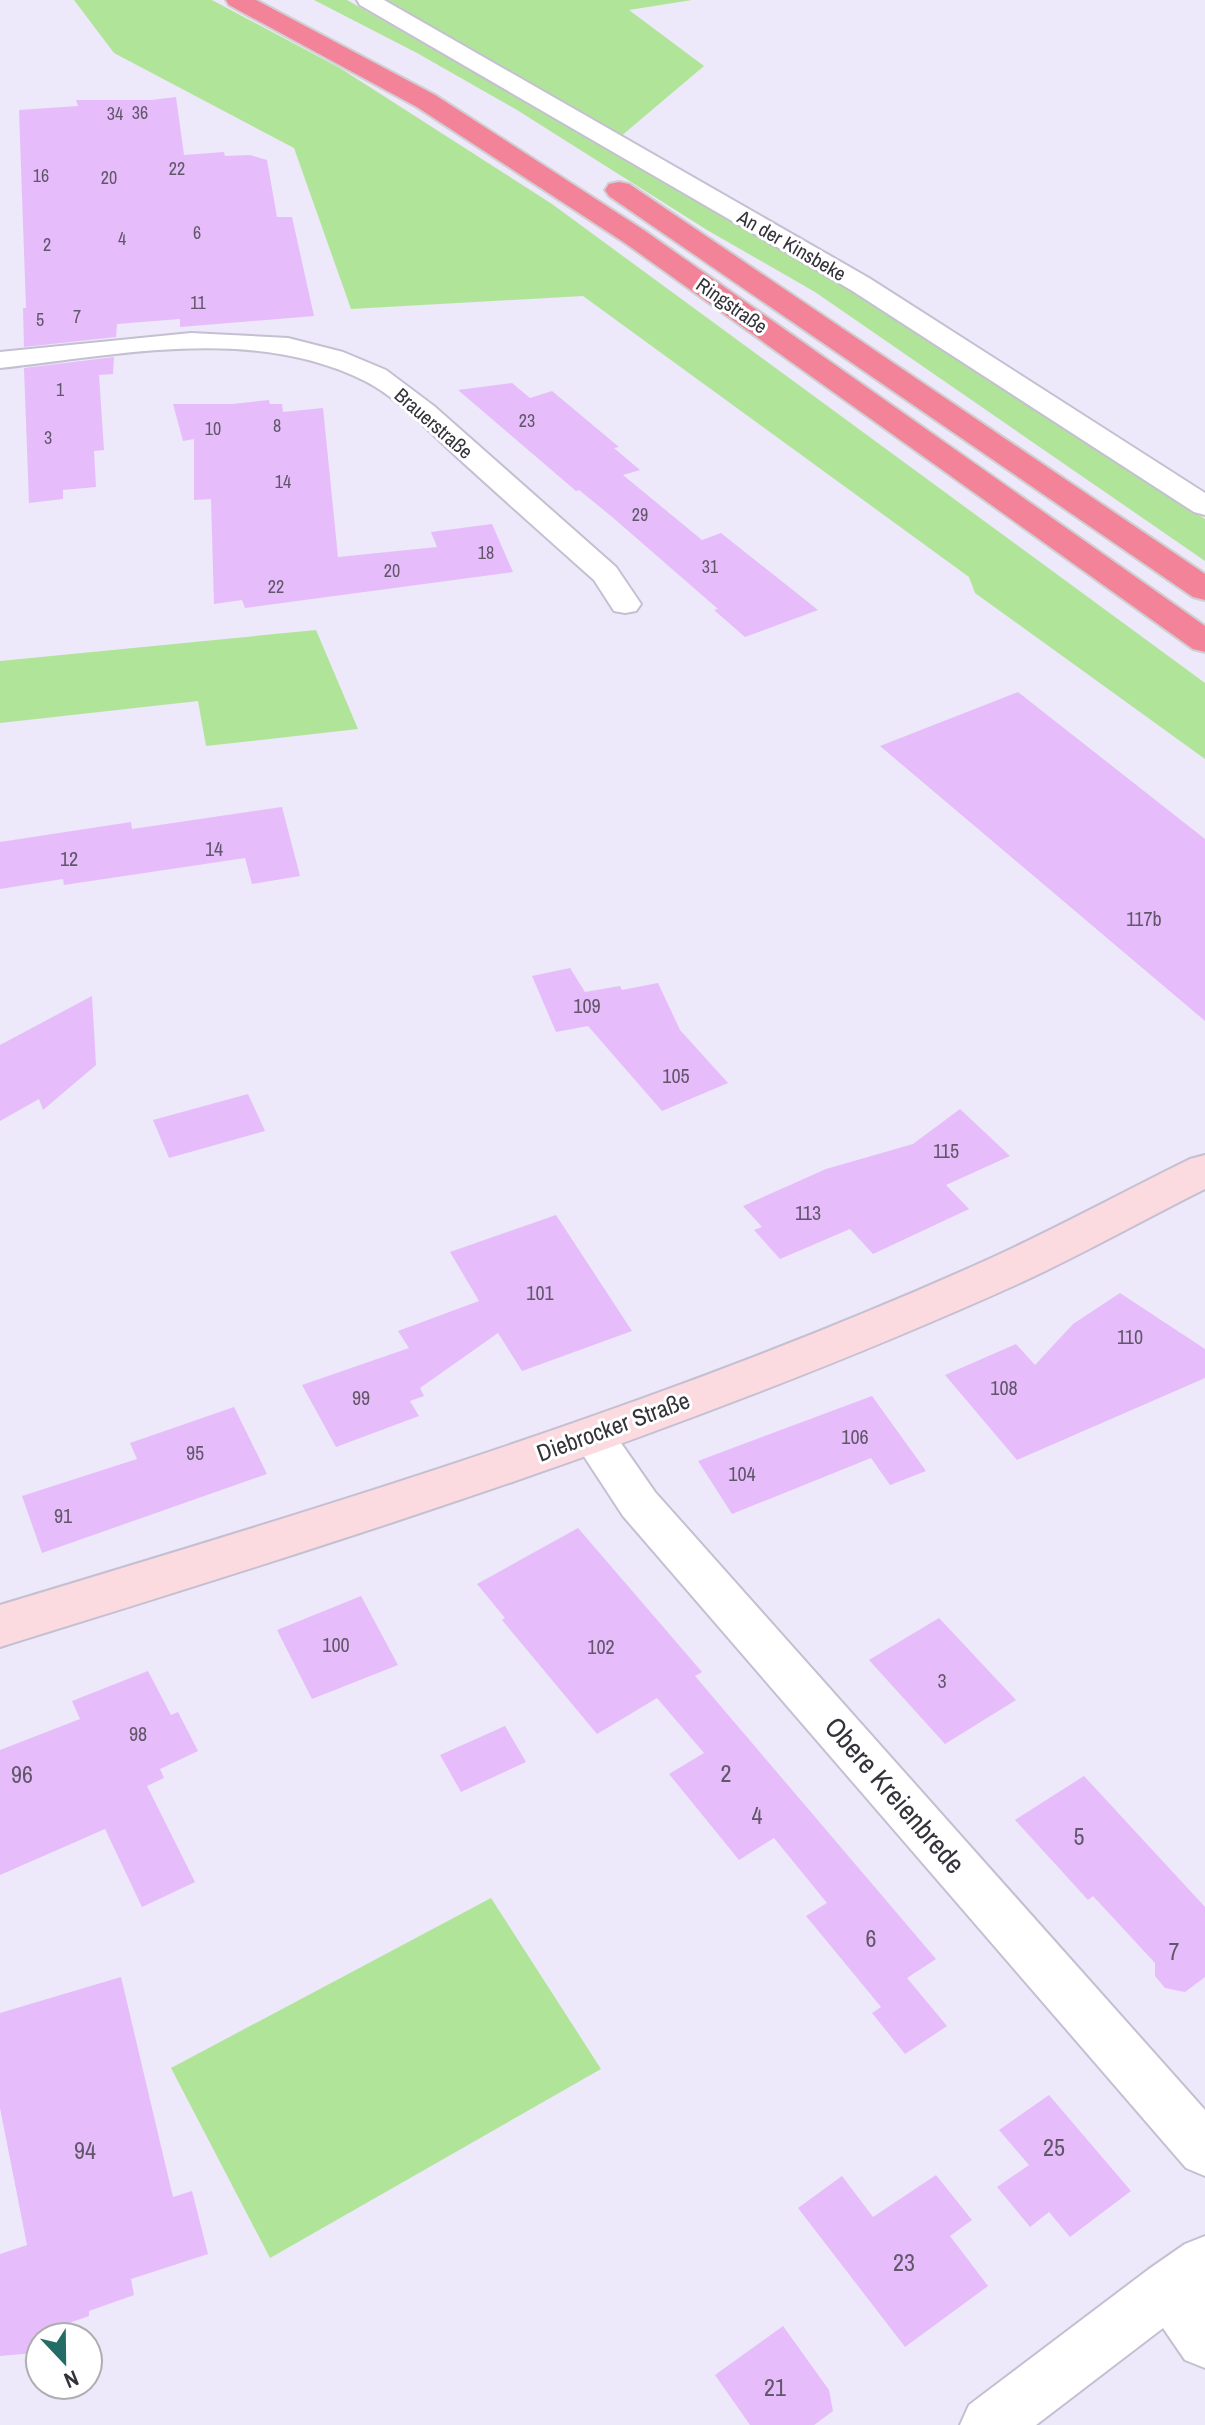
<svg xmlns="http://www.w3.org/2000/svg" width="1205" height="2425" font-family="'Archivo Narrow',sans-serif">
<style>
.green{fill:#b0e599}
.building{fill:#e6bdfa}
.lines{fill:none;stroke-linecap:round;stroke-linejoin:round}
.street-casing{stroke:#c4bfd1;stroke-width:4}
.secondary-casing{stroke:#c4bfd1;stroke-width:4}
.highway-casing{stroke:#cfced0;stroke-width:4}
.street{fill:#fff;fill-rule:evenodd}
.secondary{fill:#fbdae0;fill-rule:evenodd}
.highway{fill:#f28399;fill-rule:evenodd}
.labels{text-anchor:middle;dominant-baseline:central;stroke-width:6;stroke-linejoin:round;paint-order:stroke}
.far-number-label{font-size:18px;fill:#61566a}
.far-street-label{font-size:20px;fill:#35333a;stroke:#fff}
.number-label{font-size:20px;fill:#61566a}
.street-label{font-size:24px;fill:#35333a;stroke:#fff}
.near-number-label{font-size:24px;fill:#61566a}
.near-street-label{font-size:28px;fill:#35333a;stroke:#fff}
</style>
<rect width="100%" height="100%" fill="#ede8fa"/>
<path class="green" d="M 74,0 L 212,0 L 340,68 L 552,204 L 1205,683 L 1205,759 L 975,593 L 969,577 L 583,296 L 351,309 L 294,148 L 114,53 Z
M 314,0 L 347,0 L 857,291 L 1205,519 L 1205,561 L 815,292 L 707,230 L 517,110 L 417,53 Z
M 381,0 L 692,0 L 629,10 L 704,66 L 620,137 Z
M 316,630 L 358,729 L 206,746 L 198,701 L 0,723 L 0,661 Z
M 491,1898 L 601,2069 L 270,2258 L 171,2068 Z"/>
<path class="building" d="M 176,97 L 184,155 L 224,152 L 225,156 L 250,155 L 267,160 L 277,217 L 292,217 L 314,316 L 180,327 L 180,319 L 117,324 L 116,337 L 24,347 L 23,308 L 26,308 L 19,110 L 78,106 L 76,100 L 151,100 Z
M 114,357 L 113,374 L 99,375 L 104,450 L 94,451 L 96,487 L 63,490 L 63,499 L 29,503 L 24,368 Z
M 512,383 L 530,398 L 552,391 L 619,447 L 614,448 L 640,470 L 623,475 L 702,540 L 721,533 L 818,610 L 745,637 L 714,610 L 718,609 L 611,516 L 579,490 L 576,491 L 458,390 Z
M 269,400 L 270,404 L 282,404 L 283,412 L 323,408 L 338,557 L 437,547 L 431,532 L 492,524 L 513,572 L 245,608 L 242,600 L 214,604 L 211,499 L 194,500 L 194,439 L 183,441 L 173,404 L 232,404 Z
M 1018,692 L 1205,839 L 1205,1021 L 880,746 Z
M 282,807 L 300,876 L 252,884 L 245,858 L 64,885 L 63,879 L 0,889 L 0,842 L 131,822 L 132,829 Z
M 570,968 L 585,992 L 620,986 L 622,990 L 658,983 L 680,1030 L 728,1083 L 662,1111 L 588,1026 L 556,1032 L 532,976 Z
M 92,996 L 96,1065 L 43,1110 L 39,1099 L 0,1121 L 0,1045 Z
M 248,1094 L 265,1131 L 169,1158 L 153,1120 Z
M 960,1109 L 1010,1156 L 946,1185 L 969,1209 L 873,1254 L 850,1229 L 780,1259 L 754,1230 L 762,1227 L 743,1206 L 826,1169 L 913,1144 Z
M 556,1215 L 632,1331 L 522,1371 L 498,1333 L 420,1388 L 424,1396 L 410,1401 L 419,1416 L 336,1447 L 302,1385 L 409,1348 L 398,1331 L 479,1301 L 450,1252 Z
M 1120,1293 L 1205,1349 L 1205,1378 L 1017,1460 L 945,1375 L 1016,1344 L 1035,1365 L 1073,1324 Z
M 872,1396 L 926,1471 L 890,1485 L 871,1458 L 732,1514 L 698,1461 Z
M 234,1407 L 267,1474 L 42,1553 L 22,1496 L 137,1459 L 130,1443 Z
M 578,1528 L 702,1672 L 695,1676 L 936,1959 L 907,1978 L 947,2026 L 905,2054 L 872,2013 L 881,2007 L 806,1916 L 827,1903 L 774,1838 L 739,1860 L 669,1774 L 704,1753 L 657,1698 L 597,1734 L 502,1620 L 505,1618 L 477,1584 Z
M 361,1596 L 398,1665 L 312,1699 L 277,1630 Z
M 939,1618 L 1016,1700 L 945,1744 L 869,1660 Z
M 148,1671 L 171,1715 L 178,1712 L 198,1751 L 160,1769 L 164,1778 L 147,1786 L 195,1882 L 142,1907 L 105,1829 L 0,1875 L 0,1750 L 80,1719 L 72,1701 Z
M 505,1726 L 526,1762 L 461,1792 L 440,1755 Z
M 1084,1776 L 1205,1907 L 1205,1977 L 1185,1992 L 1165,1988 L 1155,1976 L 1155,1963 L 1093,1896 L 1088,1900 L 1015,1820 Z
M 121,1977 L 173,2197 L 192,2191 L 208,2254 L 131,2279 L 134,2295 L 89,2311 L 89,2316 L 63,2325 L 64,2334 L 60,2337 L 40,2337 L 40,2349 L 34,2353 L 0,2356 L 0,2254 L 27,2245 L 0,2108 L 0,2013 Z
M 1049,2095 L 1131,2191 L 1070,2237 L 1049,2212 L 1030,2227 L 997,2187 L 1029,2165 L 999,2130 Z
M 936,2175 L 972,2220 L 950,2236 L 988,2286 L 905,2347 L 798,2208 L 842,2176 L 873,2217 Z
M 783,2326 L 829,2390 L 833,2411 L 814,2425 L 750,2425 L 715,2375 Z"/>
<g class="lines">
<defs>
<path id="street" d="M 357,0 L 384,0 L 869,278 L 1205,493 L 1205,515 L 1194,512 L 851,290 L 360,5 Z
M 191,333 L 288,338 L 343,352 L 386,370 L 434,406 L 616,567 L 641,604 L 636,611 L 625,613 L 614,611 L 594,580 C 548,539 503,499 458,458 C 429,432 400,399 365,381 C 253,325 119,355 0,368 L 0,352 Z
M 592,1418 L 607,1423 L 655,1492 L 1205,2110 L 1205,2176 L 1186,2168 L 623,1516 L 570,1435 L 577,1423 Z
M 1205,2236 L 1205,2368 L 1185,2360 L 1163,2328 L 1036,2425 L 960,2425 L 969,2405 L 1149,2269 L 1185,2244 Z"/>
<path id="secondary" d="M 1205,1155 L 1205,1189 C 1143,1220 1083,1254 1020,1283 C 690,1432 345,1540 0,1647 L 0,1605 C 334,1504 670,1403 989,1259 C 1057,1228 1123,1192 1190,1159 Z"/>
<path id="highway" d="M 226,0 L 256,0 L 435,95 L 645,231 L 1205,626 L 1205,652 L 1193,649 L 625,243 L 417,107 L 229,5 Z
M 619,182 L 629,184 L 1205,574 L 1205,600 L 1193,597 L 609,196 L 605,190 L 609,184 Z"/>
</defs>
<use href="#street" class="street-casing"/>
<use href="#secondary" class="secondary-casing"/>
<use href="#highway" class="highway-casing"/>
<use href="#street" class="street"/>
<use href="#secondary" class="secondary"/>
<use href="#highway" class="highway"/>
</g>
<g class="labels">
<g class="far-number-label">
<text x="140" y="112">36</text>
<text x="115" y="113">34</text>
<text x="177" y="168">22</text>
<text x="41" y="175">16</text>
<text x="109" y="177">20</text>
<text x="197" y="232">6</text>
<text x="122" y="238">4</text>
<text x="47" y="244">2</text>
<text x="198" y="302">11</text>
<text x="77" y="316">7</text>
<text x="40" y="319">5</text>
<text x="60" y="389">1</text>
<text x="527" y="420">23</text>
<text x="277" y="425">8</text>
<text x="213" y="428">10</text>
<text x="48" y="437">3</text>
<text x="283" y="481">14</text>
<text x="640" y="514">29</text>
<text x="486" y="552">18</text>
<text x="710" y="566">31</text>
<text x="392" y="570">20</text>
<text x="276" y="586">22</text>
</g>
<g class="far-street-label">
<text transform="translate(792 245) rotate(30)">An der Kinsbeke</text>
<text transform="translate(732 305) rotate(35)">Ringstraße</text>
<text transform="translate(434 423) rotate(41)">Brauerstraße</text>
</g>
<g class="number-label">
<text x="214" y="848">14</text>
<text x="69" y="858">12</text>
<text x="1144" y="918">117b</text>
<text x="587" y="1005">109</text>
<text x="676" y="1075">105</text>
<text x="946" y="1150">115</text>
<text x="808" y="1212">113</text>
<text x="540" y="1292">101</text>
<text x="1130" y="1336">110</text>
<text x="1004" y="1387">108</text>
<text x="361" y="1397">99</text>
<text x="855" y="1436">106</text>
<text x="195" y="1452">95</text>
<text x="742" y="1473">104</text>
<text x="63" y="1515">91</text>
<text x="336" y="1644">100</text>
<text x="601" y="1646">102</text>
<text x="942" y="1680">3</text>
<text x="138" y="1733">98</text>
</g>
<g class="street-label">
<text transform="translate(613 1426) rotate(-20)">Diebrocker Straße</text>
</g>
<g class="near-number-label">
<text x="726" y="1773">2</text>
<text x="22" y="1774">96</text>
<text x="757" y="1815">4</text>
<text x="1079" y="1836">5</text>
<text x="871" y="1938">6</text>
<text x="1174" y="1951">7</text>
<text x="1054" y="2147">25</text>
<text x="85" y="2150">94</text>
<text x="904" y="2262">23</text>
<text x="775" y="2387">21</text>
</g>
<g class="near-street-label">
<text transform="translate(895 1795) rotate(49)">Obere Kreienbrede</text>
</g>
</g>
<g transform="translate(64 2361) rotate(158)"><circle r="38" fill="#ffffff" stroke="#aeadb0" stroke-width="2"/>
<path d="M0-6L14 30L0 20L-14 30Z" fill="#236d66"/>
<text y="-12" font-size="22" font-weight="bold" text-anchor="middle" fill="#35333a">N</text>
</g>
</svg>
